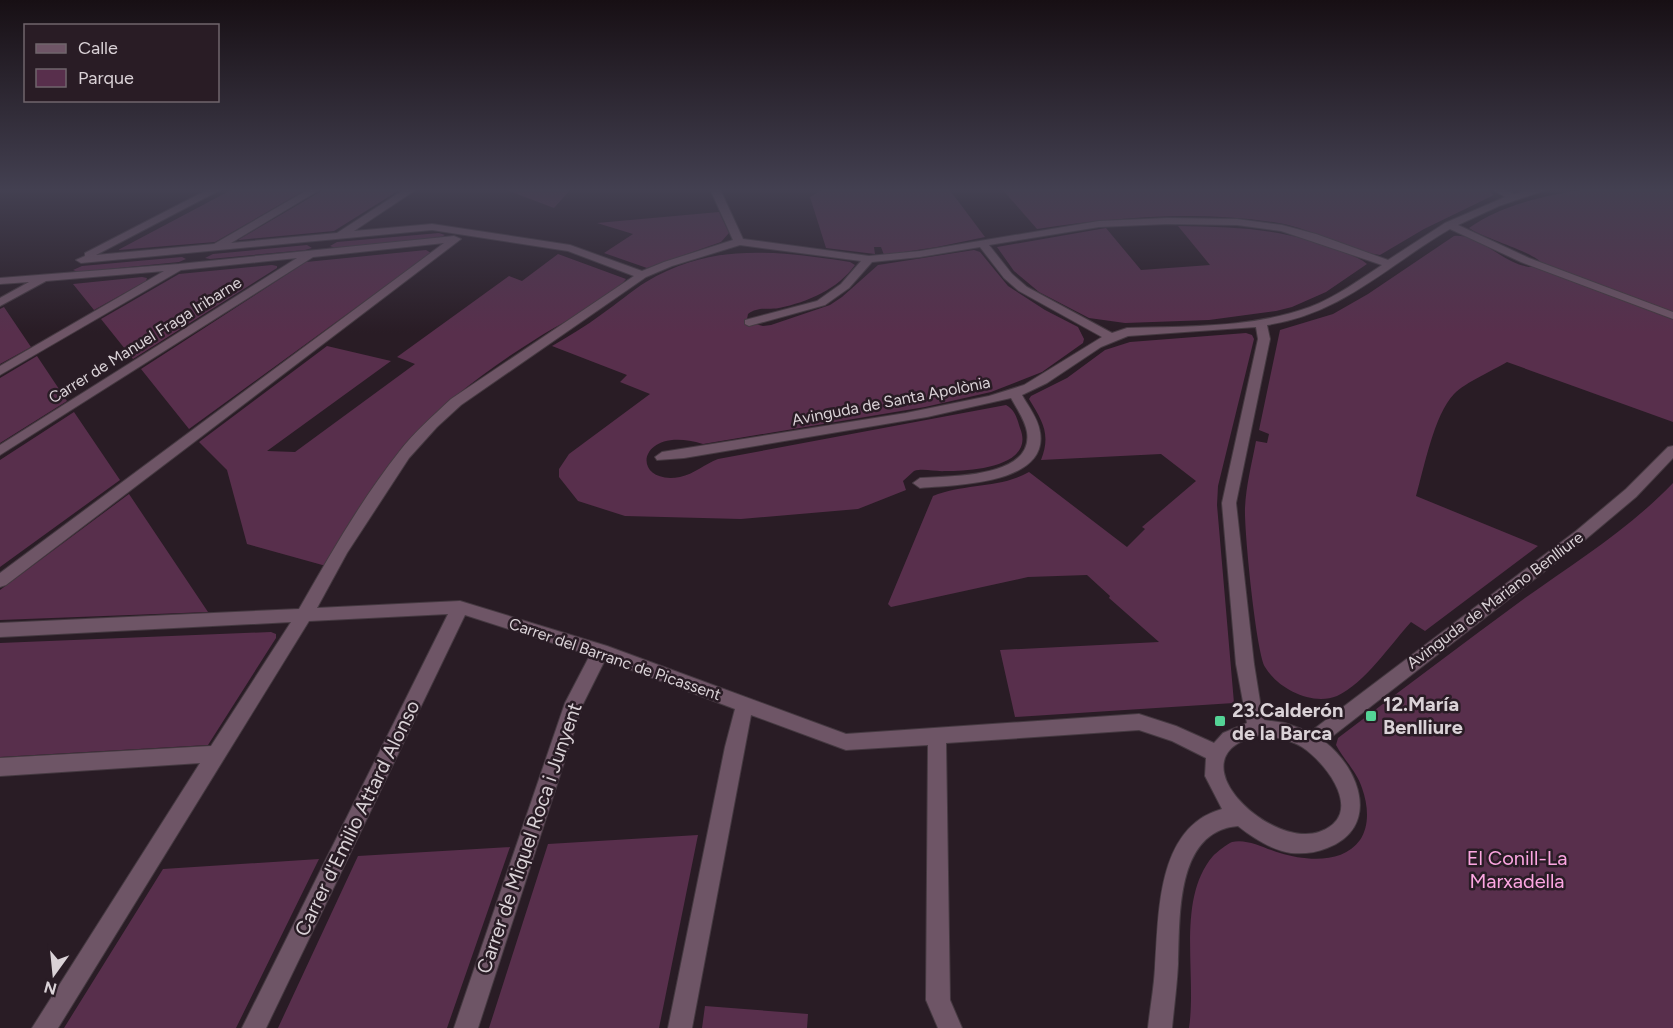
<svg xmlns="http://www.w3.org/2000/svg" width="1673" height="1028" font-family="Figtree,sans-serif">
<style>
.green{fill:#582f4c}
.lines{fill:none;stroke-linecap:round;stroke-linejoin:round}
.minor-casing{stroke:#453941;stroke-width:2}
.minor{fill:#6e5566;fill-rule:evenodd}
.poi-dot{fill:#54d396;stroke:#291c25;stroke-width:2}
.labels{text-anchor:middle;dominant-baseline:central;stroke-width:5;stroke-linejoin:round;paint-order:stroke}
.street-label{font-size:16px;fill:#dad2d7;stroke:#291c25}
.near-poi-label{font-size:20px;font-weight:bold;fill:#dad2d7;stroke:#291c25;text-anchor:start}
.near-street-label{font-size:20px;fill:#dad2d7;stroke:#291c25}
.near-park-label{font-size:20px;fill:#fca6e1;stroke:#291c25}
</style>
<rect width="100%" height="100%" fill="#291c25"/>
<path class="green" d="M 233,189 L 307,189 L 215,242 L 118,250 Z
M 325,189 L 401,189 L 334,231 L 238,240 Z
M 504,189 L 571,189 L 554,208 Z
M 824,189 L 949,189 L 985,237 L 937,247 L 884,255 L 881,247 L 874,247 L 875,254 L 826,248 L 810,197 Z
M 1002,189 L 1487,189 L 1494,195 L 1424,229 L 1380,255 C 1349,251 1313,229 1279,223 C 1200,210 1116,217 1037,229 Z
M 1587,189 L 1673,189 L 1673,313 L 1541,263 C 1536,253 1483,238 1469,228 C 1502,204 1548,195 1587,189 Z
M 719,212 L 729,233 L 721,242 L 647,268 L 604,253 L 633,234 L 597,223 Z
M 1178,226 C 1237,227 1281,228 1338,250 C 1347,254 1359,257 1367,264 L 1326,292 L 1292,307 L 1276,311 L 1209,320 L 1125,323 L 1089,318 L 1039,292 L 1014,271 L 997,247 L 1106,228 L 1141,270 L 1210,265 Z
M 439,233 L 445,235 L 439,238 L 335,248 L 330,246 L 337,242 Z
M 1454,236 C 1482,233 1506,269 1536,267 L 1673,319 L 1673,422 L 1507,362 C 1492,371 1466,382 1454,394 C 1434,415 1424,468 1416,496 L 1538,546 L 1425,631 L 1411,622 C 1390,645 1365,683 1337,696 C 1312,706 1278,689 1265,667 C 1256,651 1244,530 1245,508 C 1246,485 1252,463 1256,441 L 1267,443 L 1269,434 L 1259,430 L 1280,330 L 1333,314 L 1368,294 Z
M 307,245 L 312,248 L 305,250 L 210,259 L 205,258 L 213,254 Z
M 426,250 L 431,253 L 189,429 L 141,369 L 306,262 Z
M 974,250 L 980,252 L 1008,286 L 1045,310 L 1078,327 L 1084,339 L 1083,343 L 1042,372 L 991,392 L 925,407 L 703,444 C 636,423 629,486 680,477 C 694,474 705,464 718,459 L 1006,405 C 1015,410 1017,418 1020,428 C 1036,467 970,471 946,471 C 935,472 924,468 914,471 L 903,481 L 906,490 L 858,509 L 741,519 L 625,516 L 578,501 L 559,477 L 559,469 L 569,454 L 650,394 L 620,382 L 627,375 L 552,346 C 569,336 586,326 602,314 C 617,304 631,291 646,282 C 712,242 778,251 850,262 L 855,265 C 838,289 808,302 779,308 C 768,310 758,306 748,314 L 747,319 L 751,323 L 763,326 L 771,325 L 830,305 L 842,297 L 878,265 Z
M 558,254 L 626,279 C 612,298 561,323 539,337 C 489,368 443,402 403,446 L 326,566 L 247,544 L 227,470 L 199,442 L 327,346 L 391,361 L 267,451 L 295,452 L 415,364 L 397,357 L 509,276 L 522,281 Z
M 182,257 L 186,259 L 179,262 L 78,272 L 73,270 L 82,266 Z
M 272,265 L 277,266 L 277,268 L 133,359 L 101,319 L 179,274 Z
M 142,277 L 147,278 L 146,281 L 94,310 L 73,284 Z
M 4,307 L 31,347 L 0,364 L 0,309 Z
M 1246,333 L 1252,335 L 1254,339 L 1218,486 L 1217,505 L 1234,703 L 1015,717 L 1000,650 L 1159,642 L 1109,598 L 1110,596 L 1087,575 L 1028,577 L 891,607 L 888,604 L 933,496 C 964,483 999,489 1029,472 L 1127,547 L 1145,529 L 1142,527 L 1196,481 L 1161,454 L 1041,460 C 1051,434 1043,422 1029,399 L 1031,396 L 1067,378 L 1105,350 L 1130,342 Z
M 37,356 L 67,401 L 0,443 L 0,378 Z
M 74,412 L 120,480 L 0,567 L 0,460 Z
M 1673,483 L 1673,1028 L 1189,1028 C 1197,975 1176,899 1213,856 C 1217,852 1227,844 1232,842 C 1247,838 1266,849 1280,853 C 1306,861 1343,864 1360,840 C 1370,825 1368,805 1362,788 C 1357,772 1344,760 1336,745 L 1338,738 C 1400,691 1462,644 1525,598 C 1576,562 1630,528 1673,483 Z
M 129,494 L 208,612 L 0,620 L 0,590 Z
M 271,632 L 276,634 L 276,638 L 208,745 L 0,757 L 0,643 Z
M 698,835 L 659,1028 L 489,1028 L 548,844 Z
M 510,847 L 447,1028 L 278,1028 L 358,856 Z
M 319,859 L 236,1028 L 64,1028 L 163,869 Z
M 705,1006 L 808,1014 L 807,1028 L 702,1028 Z"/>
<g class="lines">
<defs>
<path id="minor" d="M 209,189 L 222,189 L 96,255 L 214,244 L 309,189 L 321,189 L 231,243 L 337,233 L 405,189 L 417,189 L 354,231 L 432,224 L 570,245 L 642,271 L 664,262 L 733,240 L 710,189 L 720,189 L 743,239 L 869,256 L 920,251 L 1099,221 L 1167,218 L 1237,219 L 1282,225 L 1316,234 L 1388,260 L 1445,223 L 1505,197 L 1492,189 L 1504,189 L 1514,194 L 1532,189 L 1549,189 L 1499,206 L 1458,225 L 1529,258 L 1673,312 L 1673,319 L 1521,262 L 1450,229 C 1388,265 1342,314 1267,325 L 1270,339 L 1236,503 L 1254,664 L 1262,714 L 1264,720 L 1285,723 L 1310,732 L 1576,531 L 1626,489 L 1668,447 L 1673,446 L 1673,458 L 1636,497 L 1586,539 L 1325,742 C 1361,770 1380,828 1327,848 C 1315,853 1303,854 1291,853 C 1272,850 1253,838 1238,826 C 1175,831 1180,918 1178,964 C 1177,985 1174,1007 1172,1028 L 1148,1028 C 1150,1008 1154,988 1155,968 C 1159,915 1156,827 1222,809 L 1205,776 L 1206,758 L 1172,741 L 1139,730 L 946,743 L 950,1000 L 962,1028 L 938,1028 L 926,1000 L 928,745 L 846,750 L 751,715 L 692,1028 L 668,1028 L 725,747 L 735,709 L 605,660 L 583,704 L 478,1028 L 454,1028 L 565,703 L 590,655 L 465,615 L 266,1028 L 242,1028 L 448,614 L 309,621 L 58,1028 L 32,1028 L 200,763 L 0,776 L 0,758 L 211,746 L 291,622 L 0,637 L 0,623 L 299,609 C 330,555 361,500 399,452 C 414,432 433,416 451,399 L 634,276 L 568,251 L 432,230 L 81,263 L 76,260 L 85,256 L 85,253 ZM 1167,224 L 1237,225 L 1281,231 L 1382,265 C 1359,280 1336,297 1310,307 C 1253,328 1187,326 1127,328 L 1112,333 L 1027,287 L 1012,274 L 989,245 L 1099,227 ZM 740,245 L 861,261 L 841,284 L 817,301 L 745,320 L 745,324 L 749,326 L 825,305 L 849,288 L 872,262 L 920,257 L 980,247 L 1004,278 L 1019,291 L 1102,337 L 1024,385 L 989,396 L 906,413 L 662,452 L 655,457 L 657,460 L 684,458 L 927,417 L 1011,398 C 1017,409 1025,420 1027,432 C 1034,478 949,476 920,478 L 913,483 L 920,488 C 953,485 1049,485 1040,432 C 1038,418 1028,406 1022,395 L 1047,383 L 1101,347 L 1128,336 L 1256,327 L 1258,339 L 1222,503 L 1236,664 L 1247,723 L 1223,733 L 1214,743 L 1176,726 L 1139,714 L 846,734 L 607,646 L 460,601 L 317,608 L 347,553 L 409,458 L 437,427 L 461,405 L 646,277 L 672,266 ZM 1259,735 C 1274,737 1289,739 1302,747 C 1328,764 1366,816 1319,832 C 1273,847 1191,773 1237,744 C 1243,740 1252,738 1259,735 Z
M 454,236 L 461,239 L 6,585 L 0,587 L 0,573 L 444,243 L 313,257 L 0,455 L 0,445 L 297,258 L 181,270 L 0,375 L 0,366 L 164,271 L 46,281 L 0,306 L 0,298 L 29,282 L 0,284 L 0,278 L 179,264 Z"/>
</defs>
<use href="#minor" class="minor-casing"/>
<use href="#minor" class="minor"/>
</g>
<linearGradient id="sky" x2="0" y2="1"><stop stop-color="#170f14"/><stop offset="0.57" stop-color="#434051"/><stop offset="1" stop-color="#434051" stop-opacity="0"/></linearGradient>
<rect width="1673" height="333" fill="url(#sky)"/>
<g class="poi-dot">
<rect x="1365" y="710" width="12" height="12" rx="3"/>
<rect x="1214" y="715" width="12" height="12" rx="3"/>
</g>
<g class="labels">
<g class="street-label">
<text transform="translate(145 340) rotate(-32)">Carrer de Manuel Fraga Iribarne</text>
<text transform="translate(891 401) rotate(-11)">Avinguda de Santa Apolònia</text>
<text transform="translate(1495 600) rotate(-37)">Avinguda de Mariano Benlliure</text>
<text transform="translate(615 659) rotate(19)">Carrer del Barranc de Picassent</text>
</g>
<g class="near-poi-label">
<text x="1383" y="704">12.María<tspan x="1383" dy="23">Benlliure</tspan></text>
<text x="1232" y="710">23.Calderón<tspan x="1232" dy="23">de la Barca</tspan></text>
</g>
<g class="near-street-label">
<text transform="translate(357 818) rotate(-64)">Carrer d'Emilio Attard Alonso</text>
<text transform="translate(529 838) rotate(-71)">Carrer de Miquel Roca i Junyent</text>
</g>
<g class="near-park-label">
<text x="1517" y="858">El Conill-La<tspan x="1517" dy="23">Marxadella</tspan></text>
</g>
</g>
<rect x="24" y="24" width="195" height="78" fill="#291c25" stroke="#70656c" stroke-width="1.5"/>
<rect x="36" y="44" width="30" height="9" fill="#6e5566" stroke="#70656c" stroke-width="1.5"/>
<text x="78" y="54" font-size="18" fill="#dad2d7">Calle</text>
<rect x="36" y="69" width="30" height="18" fill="#582f4c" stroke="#70656c" stroke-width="1.5"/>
<text x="78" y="84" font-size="18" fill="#dad2d7">Parque</text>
<g transform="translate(54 974) rotate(195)" stroke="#291c25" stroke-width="4.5" paint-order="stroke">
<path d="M0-4.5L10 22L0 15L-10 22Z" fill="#dad2d7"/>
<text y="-9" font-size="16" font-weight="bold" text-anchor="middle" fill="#dad2d7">N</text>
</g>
</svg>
